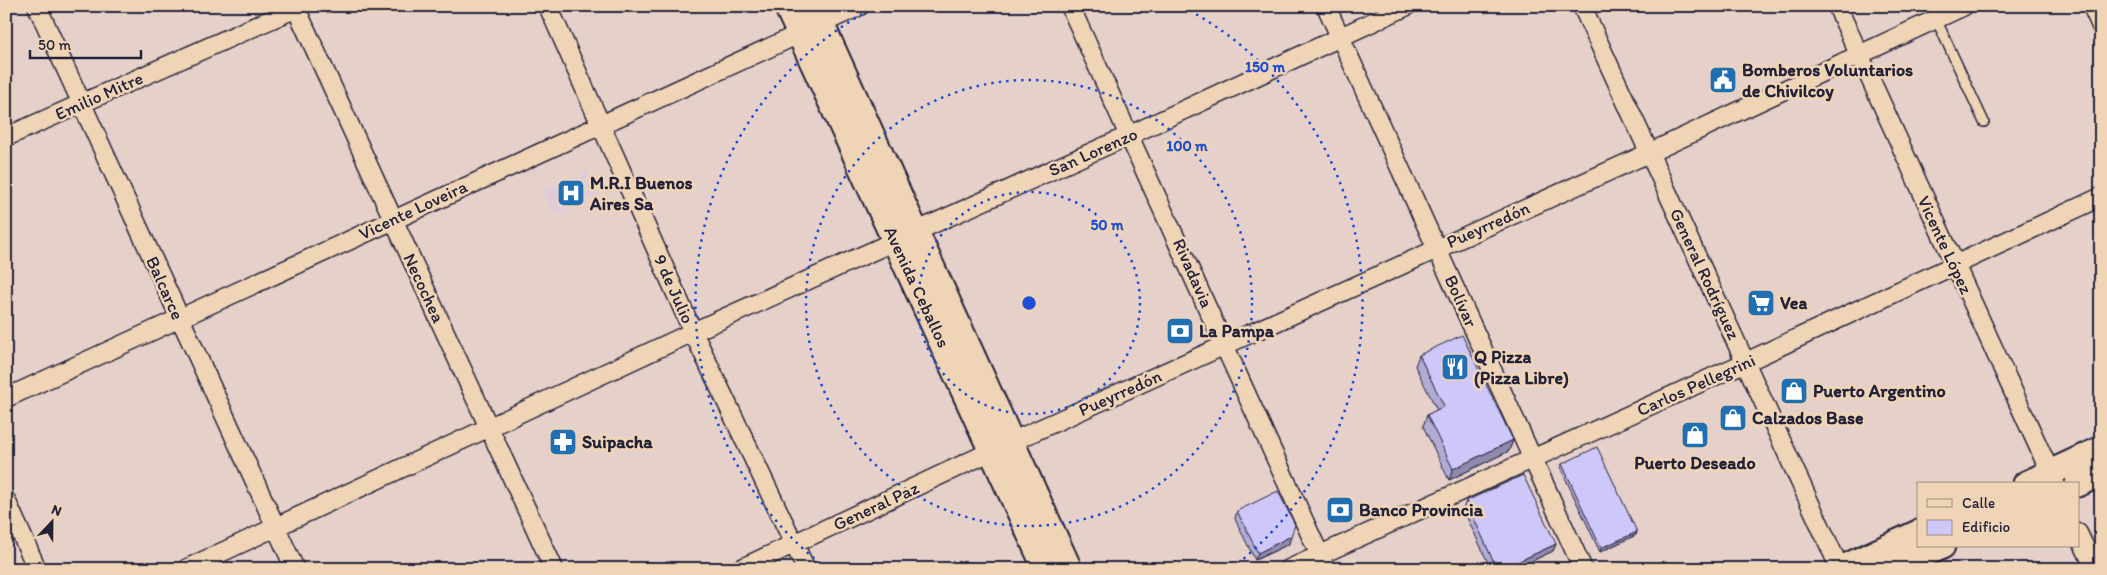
<svg xmlns="http://www.w3.org/2000/svg" width="2107" height="575" font-family="Itim,sans-serif">
<style>
.built{fill:#decdd8}
.lines{fill:none;stroke-linecap:round;stroke-linejoin:round}
.lane-casing{stroke:#22223b;stroke-width:12}
.street-casing{stroke:#22223b;stroke-width:21}
.secondary-casing{stroke:#22223b;stroke-width:29}
.lane{stroke:#efd4b6;stroke-width:9}
.street{stroke:#efd4b6;stroke-width:18}
.secondary{stroke:#efd4b6;stroke-width:25}
.wall{fill:#b1abd6;stroke:#22223b}
.shaded-wall{fill:#908bae;stroke:#22223b}
.building{fill:#cec7f9;stroke:#22223b}
.ring{fill:none;stroke:#1d4ed8;stroke-width:2.5;stroke-dasharray:2.5 5}
.labels{text-anchor:middle;dominant-baseline:central;stroke-width:5;stroke-linejoin:round;paint-order:stroke}
.poi-label{font-size:18px;font-weight:bold;fill:#22223b;stroke:#efd4b6;text-anchor:start}
.street-label{font-size:18px;fill:#22223b;stroke:#efd4b6}
.centre{fill:#1d4ed8;stroke:#efd4b6;stroke-width:2.5}
.ring-label{font-size:15px;text-anchor:middle;font-weight:bold;fill:#1d4ed8;stroke:#efd4b6;stroke-width:5;stroke-linejoin:round;paint-order:stroke}
</style>
<rect width="100%" height="100%" fill="#e5d0ca"/>
<filter id="ink" filterUnits="userSpaceOnUse"><feTurbulence type="fractalNoise" baseFrequency=".02" numOctaves="2"/><feDisplacementMap in="SourceGraphic" scale="10" xChannelSelector="R" yChannelSelector="G"/><feConvolveMatrix kernelMatrix="1 2 1 2 8 2 1 2 1" color-interpolation-filters="sRGB"/></filter>
<g filter="url(#ink)">
<path class="built" d="M 587,172 L 598,195 L 555,214 L 544,190 Z"/>
<g class="lines">
<defs>
<path id="lane" d="M 1936,19 L 1984,122"/>
<path id="street" d="M 37,6 L 295,569
M 295,6 L 554,569
M 548,6 L 693,332 L 806,569
M 1070,6 L 1326,569
M 1326,6 L 1583,569
M 1582,6 L 1840,569
M 1837,6 L 2055,483
M 2092,6 L 2101,26
M 6,137 L 301,6
M 6,398 L 860,6
M 6,500 L 37,569
M 2078,533 L 2095,569
M 186,569 L 693,332 L 1130,135 L 1407,6
M 740,569 L 1011,442 L 1649,153 L 1964,6
M 1289,569 L 1746,362 L 2101,197"/>
<path id="secondary" d="M 787,6 L 1046,569
M 813,6 L 1069,569
M 2026,484 L 2101,449
M 2078,484 L 2101,473
M 1841,569 L 1918,533
M 1893,569 L 1942,546"/>
</defs>
<use href="#lane" class="lane-casing"/>
<use href="#street" class="street-casing"/>
<use href="#secondary" class="secondary-casing"/>
<use href="#lane" class="lane"/>
<use href="#street" class="street"/>
<use href="#secondary" class="secondary"/>
</g>
<path class="wall" d="M 1419,355 L 1513,440 L 1509,451 L 1449,480 L 1423,426 L 1427,415 L 1437,410 L 1415,366 Z
M 1562,464 L 1637,532 L 1636,535 L 1600,552 L 1560,467 Z
M 1466,501 L 1556,544 L 1553,551 L 1515,569 L 1491,569 L 1463,509 Z
M 1237,511 L 1289,544 L 1255,560 L 1235,519 Z"/>
<path class="shaded-wall" d="M 1513,440 L 1509,451 L 1449,480 L 1453,469 Z
M 1637,532 L 1636,535 L 1600,552 L 1601,548 Z
M 1291,536 L 1289,544 L 1255,560 L 1258,553 Z
M 1556,544 L 1553,551 L 1515,569 L 1502,569 Z"/>
<path class="building" d="M 1462,335 L 1513,440 L 1453,469 L 1427,415 L 1444,406 L 1419,355 Z
M 1597,447 L 1637,532 L 1601,548 L 1562,464 Z
M 1523,475 L 1556,544 L 1502,569 L 1497,569 L 1466,501 Z
M 1278,491 L 1295,525 L 1291,536 L 1258,553 L 1237,511 Z"/>
</g>
<g class="ring">
<circle cx="1029" cy="303" r="111"/>
<circle cx="1029" cy="303" r="223"/>
<path d="M826 568A334 334 0 0 1 875 7M1183 7A334 334 0 0 1 1232 568"/>
</g>
<defs>
<symbol id="civic-square" viewBox="-11 -11 22 22"><rect x="-9" y="-9" width="18" height="18" rx="4" fill="#1f6fb2" stroke="#efd4b6"/><path d="M-.6-6.5H3V-4.5H.6V-3L4-1V1h2V6H-6V1h2V-1L-.6-3ZM-1.2 2.5V6h2.4V2.5Z" fill="#fff"/></symbol>
<symbol id="hospital-square" viewBox="-11 -11 22 22"><rect x="-9" y="-9" width="18" height="18" rx="4" fill="#1f6fb2" stroke="#efd4b6"/><path d="M-5-5h3v3.5h4V-5h3V5h-3V1.5h-4V5h-3Z" fill="#fff"/></symbol>
<symbol id="supermarket-square" viewBox="-11 -11 22 22"><rect x="-9" y="-9" width="18" height="18" rx="4" fill="#1f6fb2" stroke="#efd4b6"/><path d="M-6-5.5h2.5l.6 2H6L4.5 2H-2.5L-4.4-4H-6ZM-1.5 3.2a1.3 1.3 0 1 0 .1 0ZM3 3.2a1.3 1.3 0 1 0 .1 0Z" fill="#fff"/></symbol>
<symbol id="bank-square" viewBox="-11 -11 22 22"><rect x="-9" y="-9" width="18" height="18" rx="4" fill="#1f6fb2" stroke="#efd4b6"/><path d="M-6-4H6V4H-6ZM0-2.3a2.3 2.3 0 1 0 0 4.6a2.3 2.3 0 1 0 0-4.6Z" fill="#fff"/></symbol>
<symbol id="restaurant-square" viewBox="-11 -11 22 22"><rect x="-9" y="-9" width="18" height="18" rx="4" fill="#1f6fb2" stroke="#efd4b6"/><path d="M-5-6h1v4h1v-4h1v4h1v-4h1v5L-1.5 .5V6h-2V.5L-5-1ZM5-6V6H3V1.5H1.5Q1.5-4 5-6Z" fill="#fff"/></symbol>
<symbol id="shop-square" viewBox="-11 -11 22 22"><rect x="-9" y="-9" width="18" height="18" rx="4" fill="#1f6fb2" stroke="#efd4b6"/><path d="M-5-2.5h2.3a2.7 3.5 0 0 1 5.4 0H5L5.5 6h-11ZM-1.5-2.5h3a1.5 2.3 0 0 0-3 0Z" fill="#fff"/></symbol>
<symbol id="pharmacy-square" viewBox="-11 -11 22 22"><rect x="-9" y="-9" width="18" height="18" rx="4" fill="#1f6fb2" stroke="#efd4b6"/><path d="M-2-6h4v4h4v4h-4v4h-4v-4h-4v-4h4Z" fill="#fff"/></symbol>
</defs>
<g fill-rule="evenodd">
<use href="#civic-square" x="1707" y="64" width="32" height="32"/>
<use href="#hospital-square" x="555" y="177" width="32" height="32"/>
<use href="#supermarket-square" x="1745" y="287" width="32" height="32"/>
<use href="#bank-square" x="1164" y="315" width="32" height="32"/>
<use href="#restaurant-square" x="1439" y="351" width="32" height="32"/>
<use href="#shop-square" x="1778" y="375" width="32" height="32"/>
<use href="#shop-square" x="1717" y="402" width="32" height="32"/>
<use href="#shop-square" x="1679" y="419" width="32" height="32"/>
<use href="#pharmacy-square" x="547" y="426" width="32" height="32"/>
<use href="#bank-square" x="1324" y="494" width="32" height="32"/>
</g>
<g class="labels">
<g class="poi-label">
<text x="1742" y="70">Bomberos Voluntarios<tspan x="1742" dy="21">de Chivilcoy</tspan></text>
<text x="590" y="183">M.R.I Buenos<tspan x="590" dy="21">Aires Sa</tspan></text>
<text x="1780" y="303">Vea</text>
<text x="1199" y="331">La Pampa</text>
<text x="1474" y="357">Q Pizza<tspan x="1474" dy="21">(Pizza Libre)</tspan></text>
<text x="1813" y="391">Puerto Argentino</text>
<text x="1752" y="418">Calzados Base</text>
<text x="582" y="442">Suipacha</text>
<text x="1695" y="463" text-anchor="middle">Puerto Deseado</text>
<text x="1359" y="510">Banco Provincia</text>
</g>
<g class="street-label">
<text transform="translate(99 96) rotate(-24)">Emilio Mitre</text>
<text transform="translate(1093 152) rotate(-24)">San Lorenzo</text>
<text transform="translate(413 210) rotate(-25)">Vicente Loveira</text>
<text transform="translate(1488 225) rotate(-24)">Pueyrredón</text>
<text transform="translate(1945 245) rotate(65)">Vicente López</text>
<text transform="translate(1193 273) rotate(66)">Rivadavia</text>
<text transform="translate(1705 274) rotate(65)">General Rodríguez</text>
<text transform="translate(917 287) rotate(65)">Avenida Ceballos</text>
<text transform="translate(165 288) rotate(66)">Balcarce</text>
<text transform="translate(424 288) rotate(65)">Necochea</text>
<text transform="translate(674 289) rotate(66)">9 de Julio</text>
<text transform="translate(1461 301) rotate(66)">Bolívar</text>
<text transform="translate(1696 385) rotate(-24)">Carlos Pellegrini</text>
<text transform="translate(1120 393) rotate(-24)">Pueyrredón</text>
<text transform="translate(876 506) rotate(-25)">General Paz</text>
</g>
</g>
<circle cx="1029" cy="303" r="8" class="centre"/>
<g class="ring-label">
<text x="1265" y="72">150 m</text>
<text x="1187" y="151">100 m</text>
<text x="1107" y="230">50 m</text>
</g>
<rect width="2107" height="575" fill="none" stroke="#efd4b6" stroke-width="25"/>
<rect x="12" y="12" width="2082" height="550" fill="none" stroke="#22223b" stroke-width="2" filter="url(#ink)"/>
<rect x="1917" y="482" width="162" height="65" fill="#efd4b6" stroke="#9d8d85"/>
<rect x="1927" y="499" width="25" height="8" fill="#efd4b6" stroke="#9d8d85"/>
<text x="1962" y="508" font-size="15" fill="#22223b">Calle</text>
<rect x="1927" y="520" width="25" height="15" fill="#cec7f9" stroke="#9d8d85"/>
<text x="1962" y="532" font-size="15" fill="#22223b">Edificio</text>
<g transform="translate(52 522) rotate(22)" stroke="#efd4b6" stroke-width="4" paint-order="stroke">
<path d="M0-4L9 19L0 12L-9 19Z" fill="#22223b"/>
<text y="-8" font-size="14" font-weight="bold" text-anchor="middle" fill="#22223b">N</text>
</g>
<path d="M30 50v8h111v-8" fill="none" stroke="#22223b" stroke-width="2.5"/>
<text x="38" y="50" font-size="15" fill="#22223b" stroke="#efd4b6" stroke-width="4" paint-order="stroke">50 m</text>
</svg>
